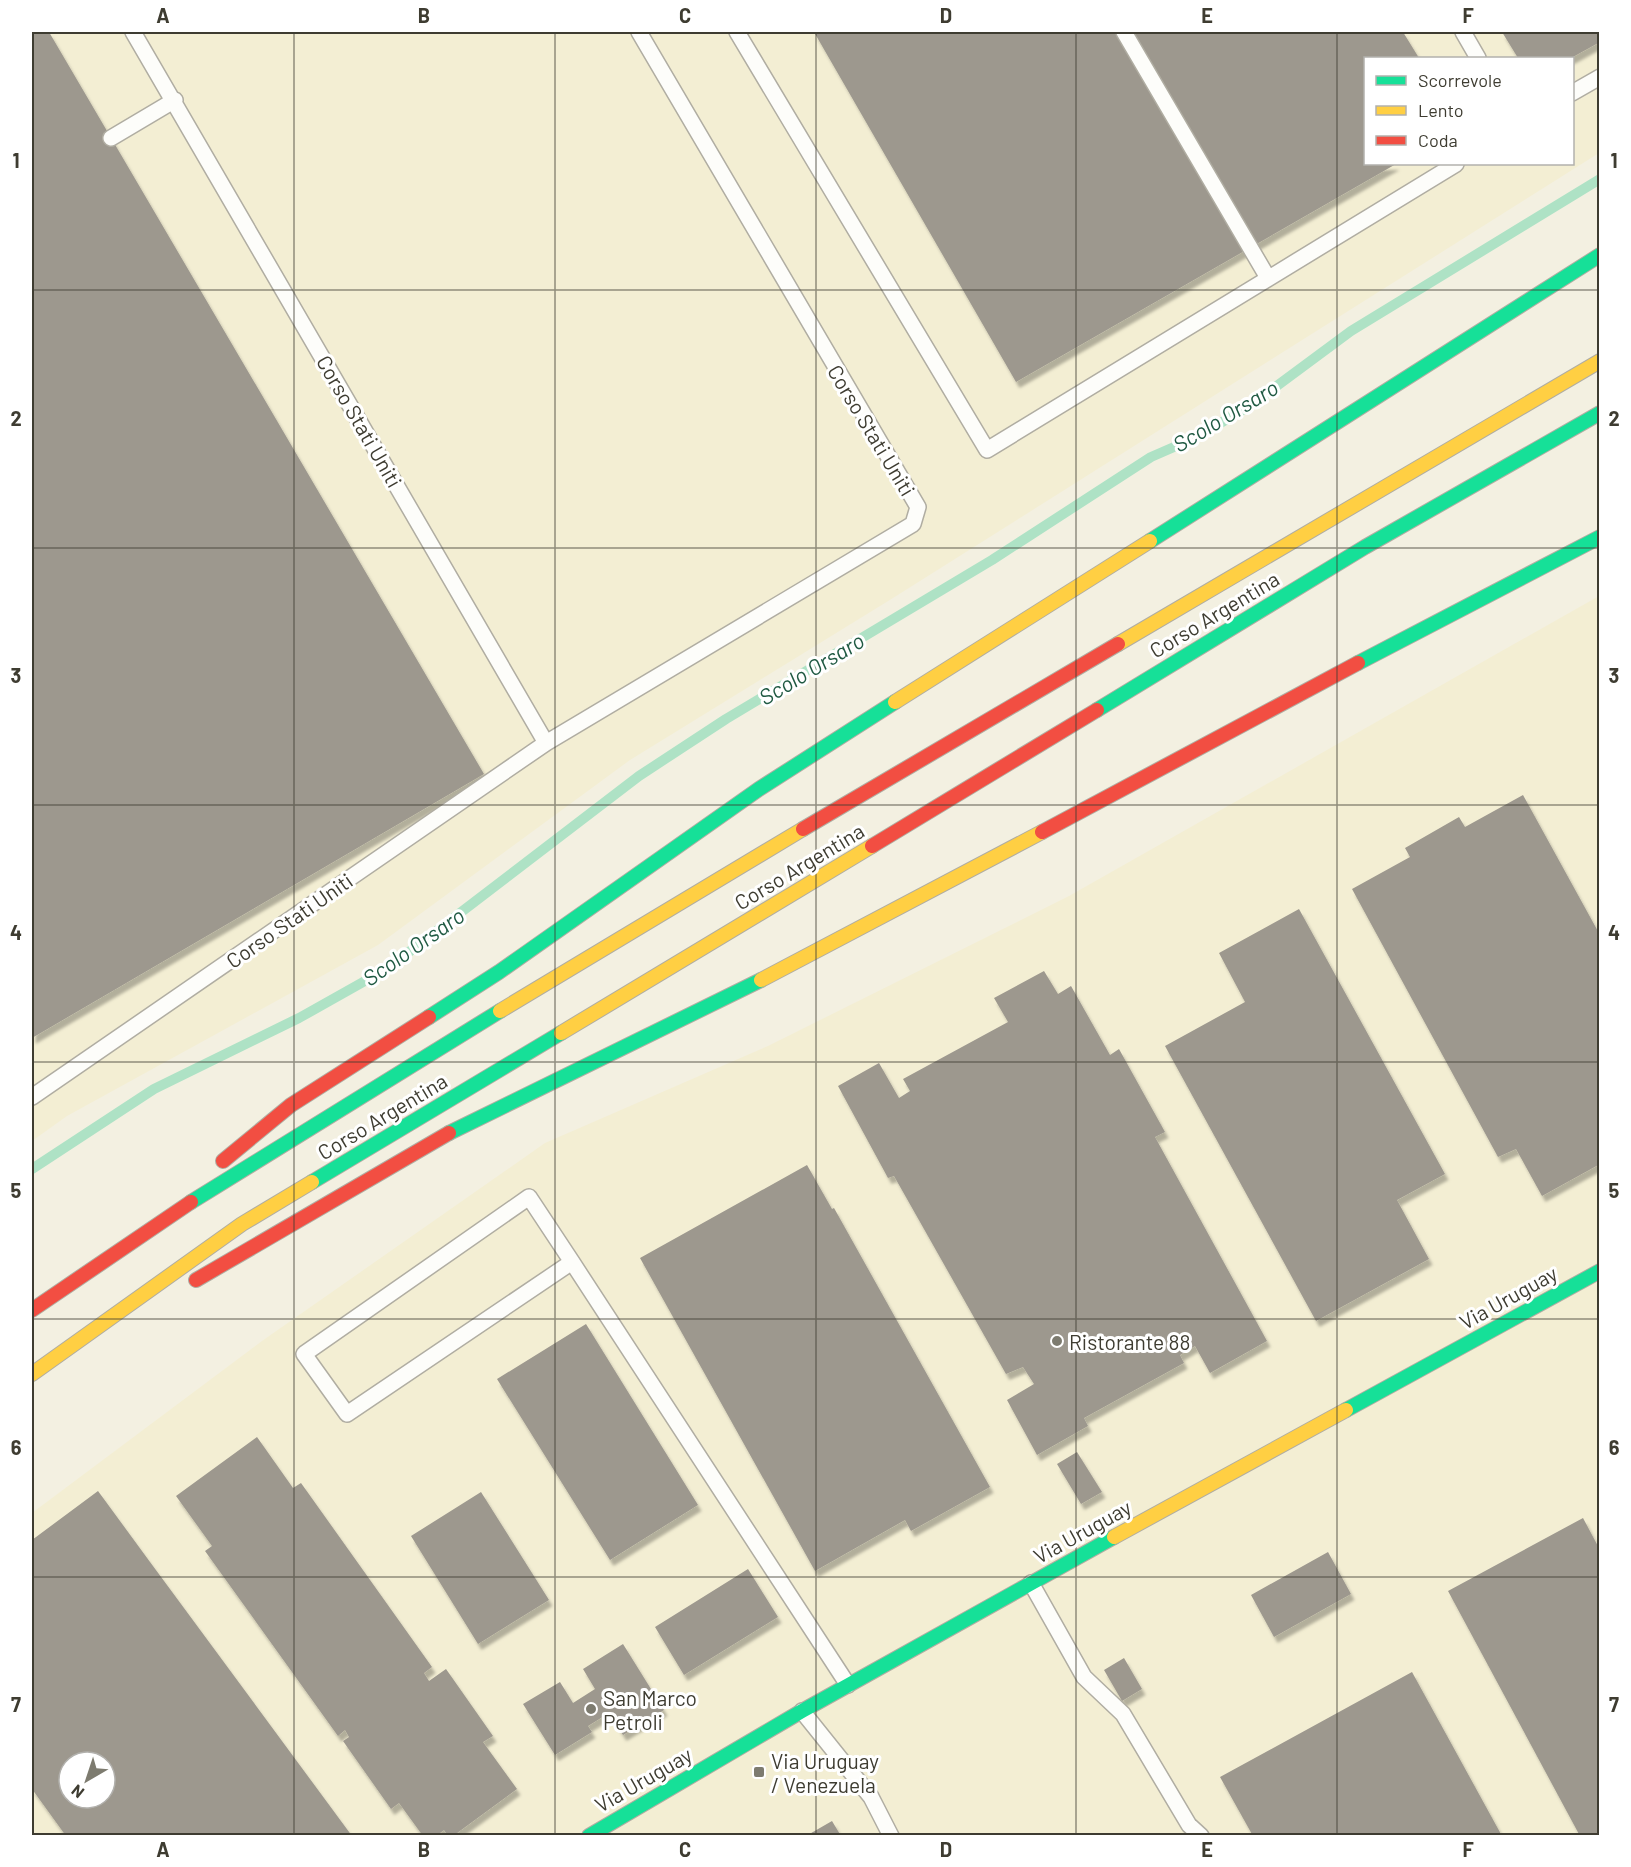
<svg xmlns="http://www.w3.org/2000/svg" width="1631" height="1867" font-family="Barlow,sans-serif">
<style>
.built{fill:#f3eed3;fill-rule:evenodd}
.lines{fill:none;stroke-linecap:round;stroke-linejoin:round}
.stream{stroke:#aee2c5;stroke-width:10}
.building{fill:#9d988e;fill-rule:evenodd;filter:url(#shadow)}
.lane-casing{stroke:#b0ada2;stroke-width:18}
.fast-casing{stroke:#b0ada2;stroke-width:16}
.slow-casing{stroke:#b0ada2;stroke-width:16}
.jam-casing{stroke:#b0ada2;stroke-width:16}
.lane{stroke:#fdfdfa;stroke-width:15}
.fast{stroke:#16e098;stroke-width:14}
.slow{stroke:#ffcf43;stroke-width:14}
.jam{stroke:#f24e42;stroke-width:14}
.grid{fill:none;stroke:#3e3c31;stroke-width:1.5;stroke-opacity:0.55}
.poi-dot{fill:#7d7b6f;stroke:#fff;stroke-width:2}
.labels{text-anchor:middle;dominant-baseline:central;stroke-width:6;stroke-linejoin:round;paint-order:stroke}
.street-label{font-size:21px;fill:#3e3c31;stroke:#fff}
.poi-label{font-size:21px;fill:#3e3c31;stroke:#fff;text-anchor:start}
.water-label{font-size:22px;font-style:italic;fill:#205a43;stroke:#fff}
.neatline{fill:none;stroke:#3e3c31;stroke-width:2}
.grid-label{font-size:20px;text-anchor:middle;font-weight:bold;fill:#3e3c31}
</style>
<defs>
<filter id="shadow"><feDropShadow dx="3.5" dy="6" stdDeviation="1.5" flood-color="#0004"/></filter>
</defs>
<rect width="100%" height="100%" fill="#f3f0e1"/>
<path class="built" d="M 32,32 L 1599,32 L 1599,153 L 893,598 L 630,760 L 378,945 L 67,1116 L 32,1141 ZM 1366,58 L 1572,58 L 1572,164 L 1366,164 Z
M 1599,596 L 1599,1835 L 32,1836 L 32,1513 L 262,1341 L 545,1143 L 768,1046 L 1069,896 ZM 69,1762 L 105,1762 L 105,1798 L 69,1798 Z"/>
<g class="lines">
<path class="stream" d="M 32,1169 L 154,1089 L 299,1018 L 388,968 L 639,776 L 726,719 L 992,560 L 1151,457 L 1197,437 L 1251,405 L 1351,331 L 1600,179"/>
</g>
<path class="building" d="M 32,32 L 49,32 L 484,774 L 32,1038 Z
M 814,32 L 1403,32 L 1419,58 L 1366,58 L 1366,164 L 1396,164 L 1016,382 Z
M 1502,32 L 1600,32 L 1600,42 L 1571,58 L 1518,58 Z
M 1523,795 L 1600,935 L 1600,1164 L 1542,1196 L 1516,1149 L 1498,1157 L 1352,889 L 1410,857 L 1405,848 L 1459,817 L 1465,827 Z
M 1299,909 L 1445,1174 L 1397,1200 L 1429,1259 L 1316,1321 L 1165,1046 L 1245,1002 L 1219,953 Z
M 1044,971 L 1058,994 L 1071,986 L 1110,1055 L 1119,1049 L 1165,1132 L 1155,1137 L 1267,1341 L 1210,1373 L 1195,1346 L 1180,1355 L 1184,1363 L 1084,1418 L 1088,1426 L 1037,1455 L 1007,1400 L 1034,1384 L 1023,1367 L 1006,1374 L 894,1176 L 888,1178 L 838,1086 L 879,1063 L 899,1098 L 910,1091 L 903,1079 L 1008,1022 L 994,998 Z
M 807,1165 L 832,1209 L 834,1208 L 990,1487 L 911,1531 L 905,1520 L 815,1571 L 640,1258 Z
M 586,1324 L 698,1505 L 610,1560 L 497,1379 Z
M 257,1437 L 293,1488 L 301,1483 L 432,1667 L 424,1673 L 429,1681 L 446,1669 L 493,1736 L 483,1742 L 517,1789 L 453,1836 L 448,1836 L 444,1830 L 436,1836 L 423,1836 L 399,1803 L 391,1809 L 343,1741 L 349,1737 L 345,1730 L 338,1736 L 205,1551 L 212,1546 L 176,1496 Z
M 1077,1452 L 1102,1492 L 1081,1504 L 1057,1464 Z
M 98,1491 L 150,1562 L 352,1836 L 66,1836 L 32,1789 L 32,1540 ZM 69,1762 L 105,1762 L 105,1798 L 69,1798 Z
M 481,1492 L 549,1600 L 478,1644 L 411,1536 Z
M 1583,1518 L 1600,1550 L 1600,1836 L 1580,1836 L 1448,1591 Z
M 1328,1552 L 1351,1594 L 1274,1637 L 1251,1595 Z
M 748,1569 L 778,1617 L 684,1675 L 655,1627 Z
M 623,1644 L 664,1710 L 623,1735 L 609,1713 L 588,1726 L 592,1732 L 555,1755 L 523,1704 L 560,1682 L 573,1703 L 595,1689 L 583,1669 Z
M 1124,1658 L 1142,1689 L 1122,1701 L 1104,1670 Z
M 1412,1672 L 1502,1836 L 1253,1836 L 1220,1777 Z
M 832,1821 L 841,1836 L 806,1836 Z"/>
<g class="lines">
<defs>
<path id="lane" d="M 133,32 L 546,743
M 737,32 L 987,450 L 1456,164
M 1124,32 L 1268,278
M 1463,32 L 1478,58
M 1572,93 L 1600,77
M 111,138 L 175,100
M 32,1097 L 546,743 L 913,524 L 918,507 L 639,32
M 572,1262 L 347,1414 L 304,1354 L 529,1197 L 572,1262 L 848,1685
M 1031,1583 L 1084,1677 L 1123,1714 L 1189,1825 L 1201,1836
M 802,1711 L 871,1797 L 891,1836"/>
<path id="fast" d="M 1150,541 L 1600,255
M 1358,663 L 1600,537
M 1097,710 L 1365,547 L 1600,413
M 429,1017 L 499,972 L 759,789 L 895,702
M 449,1133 L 761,980
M 312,1182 L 561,1033
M 191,1202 L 500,1011
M 1346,1410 L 1600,1271
M 589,1836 L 802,1711 L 1114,1537"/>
<path id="slow" d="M 1118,644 L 1600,361
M 895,702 L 1150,541
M 761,980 L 1042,832
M 500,1011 L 803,829
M 561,1033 L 872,846
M 32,1374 L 242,1224 L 312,1182
M 1114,1537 L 1346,1410"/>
<path id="jam" d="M 803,829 L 1118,644
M 1042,832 L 1358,663
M 872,846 L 1097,710
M 223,1161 L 291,1105 L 429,1017
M 196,1280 L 449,1133
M 32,1310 L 191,1202"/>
</defs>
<use href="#lane" class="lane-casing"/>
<use href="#fast" class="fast-casing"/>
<use href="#slow" class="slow-casing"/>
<use href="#jam" class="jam-casing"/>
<use href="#lane" class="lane"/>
<use href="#fast" class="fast"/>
<use href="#slow" class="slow"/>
<use href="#jam" class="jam"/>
</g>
<path class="grid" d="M 294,32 L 294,1836M 555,32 L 555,1836M 816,32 L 816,1836M 1076,32 L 1076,1836M 1337,32 L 1337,1836M 32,290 L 1600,290M 32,548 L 1600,548M 32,805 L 1600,805M 32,1062 L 1600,1062M 32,1319 L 1600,1319M 32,1577 L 1600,1577"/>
<g class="poi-dot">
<circle cx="1057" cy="1341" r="6"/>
<circle cx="591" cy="1709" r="6"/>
<rect x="753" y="1766" width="12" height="12" rx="3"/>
</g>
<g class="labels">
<g class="street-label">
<text transform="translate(360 421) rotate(60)">Corso Stati Uniti</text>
<text transform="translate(872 430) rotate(59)">Corso Stati Uniti</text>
<text transform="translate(1214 614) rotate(-31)">Corso Argentina</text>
<text transform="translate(799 866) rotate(-31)">Corso Argentina</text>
<text transform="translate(289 920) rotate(-35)">Corso Stati Uniti</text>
<text transform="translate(382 1116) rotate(-31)">Corso Argentina</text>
<text transform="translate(1508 1297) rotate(-29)">Via Uruguay</text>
<text transform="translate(1082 1531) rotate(-29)">Via Uruguay</text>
<text transform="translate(643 1779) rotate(-30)">Via Uruguay</text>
</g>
<g class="poi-label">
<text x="1069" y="1341">Ristorante 88</text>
<text x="603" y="1697">San Marco<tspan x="603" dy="24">Petroli</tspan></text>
<text x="771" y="1760">Via Uruguay<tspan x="771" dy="24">/ Venezuela</tspan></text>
</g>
<g class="water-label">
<text transform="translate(1225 415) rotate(-31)">Scolo Orsaro</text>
<text transform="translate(811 668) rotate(-31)">Scolo Orsaro</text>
<text transform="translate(413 946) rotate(-35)">Scolo Orsaro</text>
</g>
</g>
<rect width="1631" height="1867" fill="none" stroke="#ffffff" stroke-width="66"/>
<rect x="1364" y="57" width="210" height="108" fill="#ffffff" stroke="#b2b1ad" stroke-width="1.5"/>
<rect x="1376" y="76" width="30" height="9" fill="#16e098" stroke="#b2b1ad" stroke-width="1.5"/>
<text x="1418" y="87" font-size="18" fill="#3e3c31">Scorrevole</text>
<rect x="1376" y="106" width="30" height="9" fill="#ffcf43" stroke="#b2b1ad" stroke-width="1.5"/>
<text x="1418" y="117" font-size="18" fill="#3e3c31">Lento</text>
<rect x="1376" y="136" width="30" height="9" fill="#f24e42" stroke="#b2b1ad" stroke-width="1.5"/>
<text x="1418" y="147" font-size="18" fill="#3e3c31">Coda</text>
<g transform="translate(87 1780) rotate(219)"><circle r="28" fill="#ffffff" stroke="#b2b1ad" stroke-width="1.5"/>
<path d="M0-4.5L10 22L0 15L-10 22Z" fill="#7d7b6f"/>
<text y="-9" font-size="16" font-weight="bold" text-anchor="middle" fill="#3e3c31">N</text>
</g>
<rect x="33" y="33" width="1565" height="1801" class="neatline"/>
<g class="grid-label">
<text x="163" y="23">A</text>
<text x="424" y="23">B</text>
<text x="685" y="23">C</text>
<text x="946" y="23">D</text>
<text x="1207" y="23">E</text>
<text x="1468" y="23">F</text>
<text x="16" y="168">1</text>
<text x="1614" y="168">1</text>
<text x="16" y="426">2</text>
<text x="1614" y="426">2</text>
<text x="16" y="683">3</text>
<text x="1614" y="683">3</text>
<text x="16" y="940">4</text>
<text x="1614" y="940">4</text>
<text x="16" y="1198">5</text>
<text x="1614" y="1198">5</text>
<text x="16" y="1455">6</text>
<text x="1614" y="1455">6</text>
<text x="16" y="1712">7</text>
<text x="1614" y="1712">7</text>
<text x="163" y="1857">A</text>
<text x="424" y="1857">B</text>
<text x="685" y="1857">C</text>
<text x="946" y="1857">D</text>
<text x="1207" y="1857">E</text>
<text x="1468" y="1857">F</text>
</g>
</svg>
